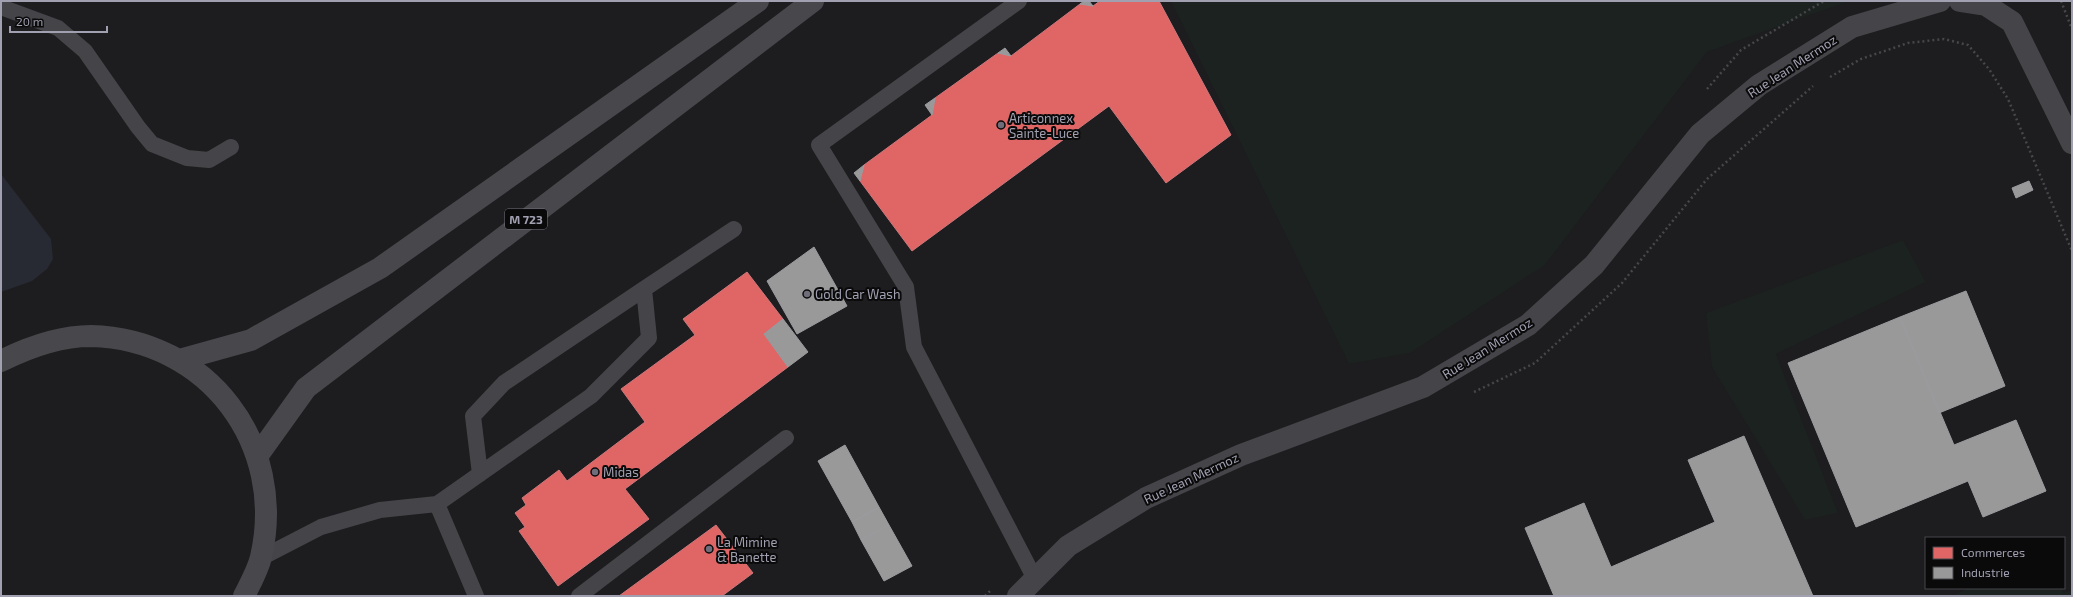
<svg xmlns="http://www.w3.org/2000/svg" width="2073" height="597" font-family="'Exo 2',sans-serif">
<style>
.built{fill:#1d1c1e;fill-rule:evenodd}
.green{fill:#1b221f}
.water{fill:#282a33}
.shops{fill:#e06666;stroke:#cd777c}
.industry{fill:#999;stroke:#9b9ba0}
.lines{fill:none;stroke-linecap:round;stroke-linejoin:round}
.path{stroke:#47464b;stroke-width:2.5;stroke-dasharray:2 3;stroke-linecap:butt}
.lane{stroke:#454549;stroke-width:16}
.street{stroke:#454549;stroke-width:22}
.primary{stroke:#48474c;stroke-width:22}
.poi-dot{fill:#6e6d79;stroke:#0a0a0b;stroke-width:1.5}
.labels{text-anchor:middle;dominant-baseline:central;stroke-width:4;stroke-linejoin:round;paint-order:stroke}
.shield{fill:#0a0a0b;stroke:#74737f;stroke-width:1}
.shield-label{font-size:12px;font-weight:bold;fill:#a1a0b1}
.street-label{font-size:13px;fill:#a1a0b1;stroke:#0a0a0b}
.poi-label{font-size:13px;fill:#a1a0b1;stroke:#0a0a0b;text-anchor:start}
</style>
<rect width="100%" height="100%" fill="#0f0f10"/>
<path class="built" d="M 1,1 L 2072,1 L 2072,596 L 1,596 ZM 1926,538 L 2064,538 L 2064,588 L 1926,588 Z"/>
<path class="green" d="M 1171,1 L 1849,1 L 1707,52 L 1545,265 L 1410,353 L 1349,364 Z
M 1903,240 L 1926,282 L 1776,354 L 1838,513 L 1805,520 L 1712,367 L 1706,313 Z
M 1969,588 L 2061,588 L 2064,593 L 2072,590 L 2072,596 L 1951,596 Z"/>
<path class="water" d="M 1,174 L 51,239 L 53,259 L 47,269 L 32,281 L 1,292 Z"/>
<path class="shops" d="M 1100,1 L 1159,1 L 1231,135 L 1166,183 L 1109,106 L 912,251 L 860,181 L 864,165 L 932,115 L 935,98 L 998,53 L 1011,56 L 1080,4 L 1093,6 Z
M 747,272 L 783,319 L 764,334 L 788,367 L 625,489 L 649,519 L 558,586 L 519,531 L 525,527 L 515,513 L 526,505 L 522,498 L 559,470 L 567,481 L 645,422 L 621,389 L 695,335 L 683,319 Z
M 716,525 L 753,573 L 722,596 L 619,596 Z"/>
<path class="industry" d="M 1084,1 L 1089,1 L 1093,6 L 1080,4 Z
M 1005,48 L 1011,56 L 998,53 Z
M 935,98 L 932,115 L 925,105 Z
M 864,165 L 860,181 L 854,173 Z
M 2029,181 L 2033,190 L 2016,198 L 2012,188 Z
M 814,247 L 847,306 L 797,334 L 767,281 Z
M 1966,291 L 2005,386 L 1939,413 L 1900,317 Z
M 1900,317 L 1954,445 L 2016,420 L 2046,491 L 1983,517 L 1968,481 L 1856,527 L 1788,363 Z
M 783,319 L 808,352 L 788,367 L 764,334 Z
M 1744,436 L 1813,596 L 1554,596 L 1525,528 L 1584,503 L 1611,567 L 1715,522 L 1688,460 Z
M 845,445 L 879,507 L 852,522 L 818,461 Z
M 879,507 L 889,525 L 861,540 L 852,522 Z
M 889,525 L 912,566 L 884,581 L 861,540 Z"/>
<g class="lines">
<path class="path" d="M 2061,1 L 2072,29
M 1830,77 L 1861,59 L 1908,43 L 1944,39 L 1968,45 L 1989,69 L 2008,99 L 2072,251
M 1707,89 L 1741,50 L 1824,1
M 1474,392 L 1535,363 L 1622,283 L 1707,179 L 1813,86
M 985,596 L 990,591"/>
<path class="lane" d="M 1019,1 L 819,145 L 906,287 L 914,347 L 1035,579
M 1,7 L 58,28 L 85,51 L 138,127 L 152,144 L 187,158 L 209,160 L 231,147
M 644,289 L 734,229
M 437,504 L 476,596
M 261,558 L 321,527 L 380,510 L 437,504 L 591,396 L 649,338 L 644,289 L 504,383 L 473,416 L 480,474
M 579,596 L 786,438"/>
<path class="street" d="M 1960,1 L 1986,5 L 2012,22 L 2072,143
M 1018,596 L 1068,546 L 1146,498 L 1241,455 L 1423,387 L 1528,325 L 1594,265 L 1700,134 L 1759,85 L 1852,27 L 1940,1"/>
<path class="primary" d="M 179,360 L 251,340 L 380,268 L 758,1
M 1,361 C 29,347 60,336 91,336 C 208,339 287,444 261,557 C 258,570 250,584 244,596
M 258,455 L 306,388 L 813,1"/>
</g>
<g class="poi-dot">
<circle cx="1001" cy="125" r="4"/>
<circle cx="807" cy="294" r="4"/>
<circle cx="595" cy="472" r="4"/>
<circle cx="709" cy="549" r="4"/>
</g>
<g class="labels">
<rect class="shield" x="505" y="209" width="42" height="20" rx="3"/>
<g class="shield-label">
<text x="526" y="219">M 723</text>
</g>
<g class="street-label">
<text transform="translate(1792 66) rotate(-33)">Rue Jean Mermoz</text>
<text transform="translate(1487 348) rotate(-32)">Rue Jean Mermoz</text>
<text transform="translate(1191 478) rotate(-25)">Rue Jean Mermoz</text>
</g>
<g class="poi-label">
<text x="1009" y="118">Articonnex<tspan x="1009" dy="15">Sainte-Luce</tspan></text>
<text x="815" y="294">Gold Car Wash</text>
<text x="603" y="472">Midas</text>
<text x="717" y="542">La Mimine<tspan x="717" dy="15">&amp; Banette</tspan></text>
</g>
</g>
<rect width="2073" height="597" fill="none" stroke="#a1a0b1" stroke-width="4"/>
<rect x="1925" y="537" width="140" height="52" fill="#0a0a0b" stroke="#46464d"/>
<rect x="1933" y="547" width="20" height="12" fill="#e06666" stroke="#46464d"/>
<text x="1961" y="557" font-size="12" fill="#a1a0b1">Commerces</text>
<rect x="1933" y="567" width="20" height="12" fill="#999999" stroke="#46464d"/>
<text x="1961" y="577" font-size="12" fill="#a1a0b1">Industrie</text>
<path d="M10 26v6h97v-6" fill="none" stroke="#a1a0b1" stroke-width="2"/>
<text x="16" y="26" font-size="12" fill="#a1a0b1" stroke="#0a0a0b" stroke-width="3" paint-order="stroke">20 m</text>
</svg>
